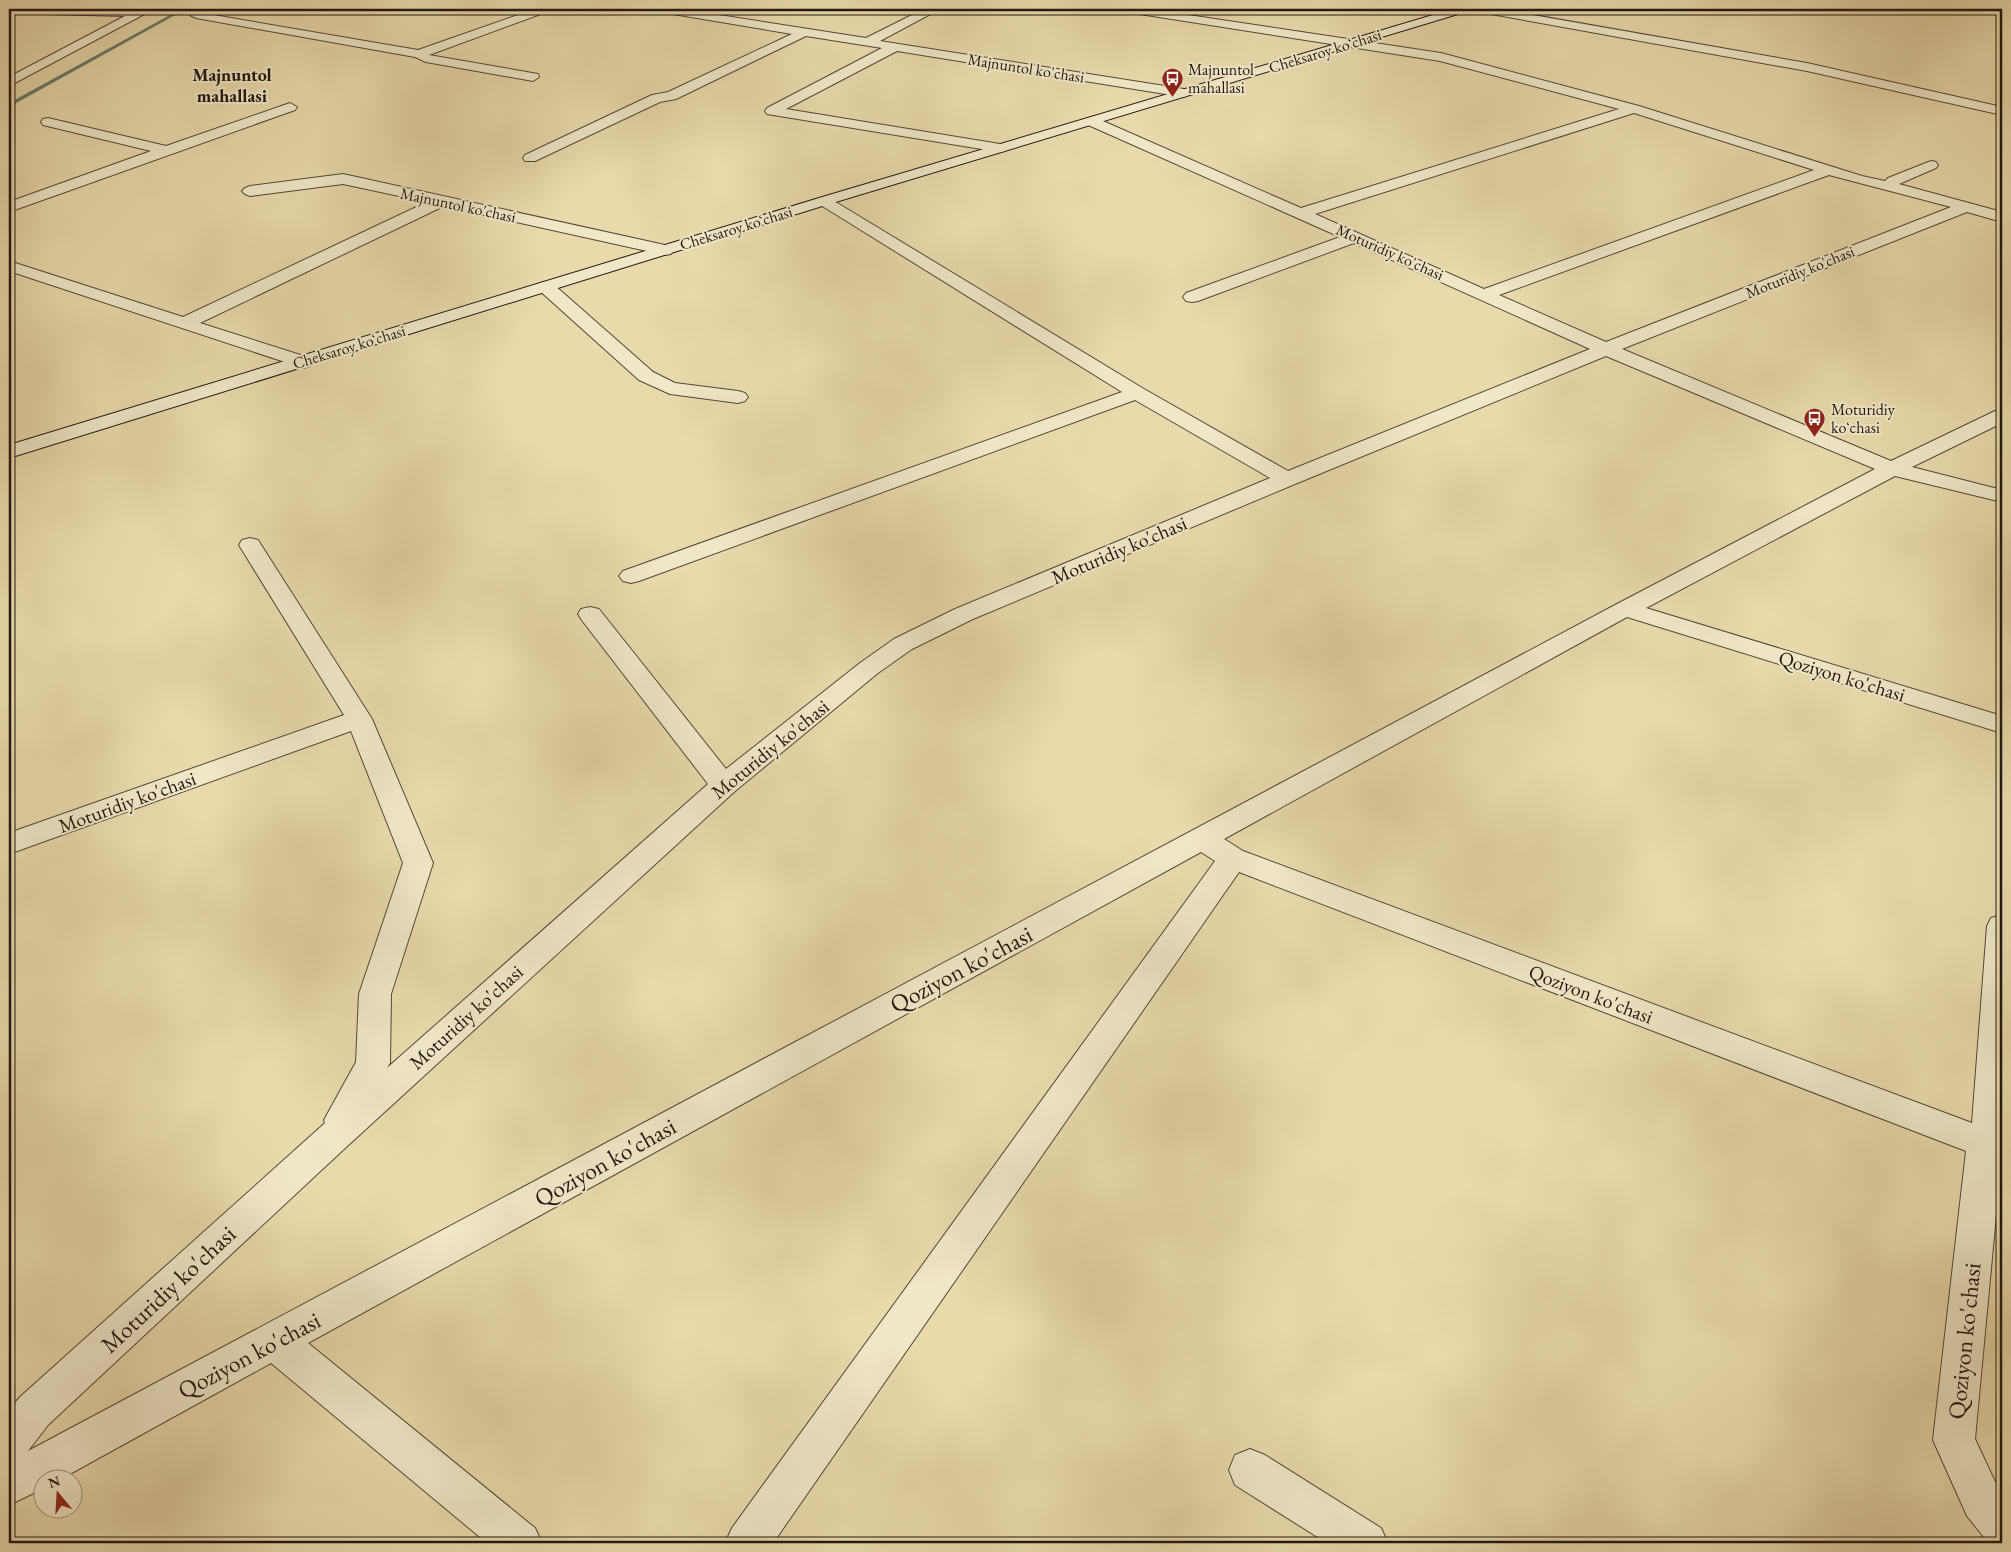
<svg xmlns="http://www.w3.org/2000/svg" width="2011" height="1552" font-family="'EB Garamond',serif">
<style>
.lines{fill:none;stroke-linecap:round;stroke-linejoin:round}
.stream{fill:#68796d;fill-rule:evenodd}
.street-casing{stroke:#544738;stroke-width:2}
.secondary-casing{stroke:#221612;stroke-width:2}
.street{fill:#f0e7c8;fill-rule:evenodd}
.secondary{fill:#f0e7c8;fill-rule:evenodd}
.labels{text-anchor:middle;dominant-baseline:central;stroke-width:4;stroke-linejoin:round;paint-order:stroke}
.far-street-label{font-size:16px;fill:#221612;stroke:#f0e7c8}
.far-poi-label{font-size:16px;fill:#221612;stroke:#f0e7c8;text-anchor:start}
.far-neighbourhood-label{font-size:18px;font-weight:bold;fill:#221612;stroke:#f0e7c8}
.street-label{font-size:20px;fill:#221612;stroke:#f0e7c8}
.near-street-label{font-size:24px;fill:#221612;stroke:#f0e7c8}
</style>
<rect width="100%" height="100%" fill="#e8daab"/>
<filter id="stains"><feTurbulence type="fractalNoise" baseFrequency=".004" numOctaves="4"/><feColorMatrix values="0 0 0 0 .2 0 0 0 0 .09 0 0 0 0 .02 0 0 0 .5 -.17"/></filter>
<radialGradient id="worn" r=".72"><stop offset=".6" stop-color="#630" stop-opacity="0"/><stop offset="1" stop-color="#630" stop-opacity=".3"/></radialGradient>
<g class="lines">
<path class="stream" d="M 181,9 L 186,9 L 9,107 L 9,103 Z"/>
<defs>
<path id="street" d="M 9,9 L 138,10 L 154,9 L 9,86 L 9,77 L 125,16 L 9,13 Z
M 535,9 L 551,9 L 549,11 L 429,55 L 538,74 L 539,77 L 533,81 L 426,62 L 415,57 L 196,18 L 190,15 L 196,12 L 418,50 Z
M 655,9 L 681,9 L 866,38 L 924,9 L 938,9 L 936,11 L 880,41 L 1184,89 L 1191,93 L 1184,97 L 897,51 L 786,109 L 1000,144 L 1005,145 L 1007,148 L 1005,151 L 1000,152 L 767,114 L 765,111 L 767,108 L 882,48 L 806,36 L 676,99 L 660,102 L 535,161 L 525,161 L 523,158 L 525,155 L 652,95 L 668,92 L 792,34 L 661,12 Z
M 1121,9 L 1148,9 L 1441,53 L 1639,106 L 1862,176 L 1885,181 L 1888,178 L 1931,161 L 1936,162 L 1938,165 L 1936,168 L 1899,184 L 2002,212 L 2002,222 L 1967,212 L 1622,349 L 1891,461 L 1995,411 L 2002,409 L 2002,423 L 1912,467 L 2002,490 L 2002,502 L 1895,476 L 1646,608 L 2002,716 L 2002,733 L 1627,617 L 1224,839 L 1243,851 L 1972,1123 L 1987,926 L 1991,918 L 2002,915 L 2002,1151 L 1975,1439 L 1997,1486 L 2002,1492 L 2002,1543 L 1987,1541 L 1967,1516 L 1933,1440 L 1966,1151 L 1239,872 L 773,1543 L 725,1543 L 732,1528 L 1215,861 L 1201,852 L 308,1343 L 535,1528 L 542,1543 L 487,1543 L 271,1363 L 59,1480 L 42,1480 L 42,1489 L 9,1505 L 9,1410 L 20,1397 L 325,1123 L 324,1120 L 356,1062 L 359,994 L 403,863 L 351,731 L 9,854 L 9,833 L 344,715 L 239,545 L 242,540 L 250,538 L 258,540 L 372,719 L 433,863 L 391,994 L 390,1063 L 387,1068 L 708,784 L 581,619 L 578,614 L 581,609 L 590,607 L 599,609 L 726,769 L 860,663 L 894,639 L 955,609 L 1270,478 L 1135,400 L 639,581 L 631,583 L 623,581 L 619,576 L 623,571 L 1122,392 L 819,204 L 816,201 L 819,198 L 829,198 L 1144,389 L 1288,471 L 1590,349 L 1354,243 L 1198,301 L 1192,302 L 1186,301 L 1183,297 L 1186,293 L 1340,237 L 1086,124 L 1084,121 L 1091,117 L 1096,118 L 1301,208 L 1619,109 L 1440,61 L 1127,12 ZM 1634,113 L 1814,170 L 1484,289 L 1315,214 ZM 1829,175 L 1951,207 L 1606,342 L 1499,295 ZM 1606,356 L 1875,469 L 1617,604 L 28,1451 L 48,1425 L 343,1150 L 734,792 L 878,673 L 912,649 L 973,619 L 1295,484 Z
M 1474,9 L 1499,9 L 1807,63 L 2002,107 L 2002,115 L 1807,71 L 1480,12 Z
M 290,103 L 297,107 L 295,110 L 9,212 L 9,202 L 151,151 L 43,125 L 41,122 L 43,119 L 48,118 L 166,146 Z
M 343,174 L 665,245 L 671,246 L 673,250 L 671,254 L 665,255 L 444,206 L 200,323 L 310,358 L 312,362 L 310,366 L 303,368 L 9,271 L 9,261 L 183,317 L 427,202 L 343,184 L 250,196 L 245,194 L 242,191 L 245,188 L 250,186 Z
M 546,282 L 552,283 L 653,372 L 675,383 L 738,391 L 745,393 L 748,397 L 745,401 L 738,403 L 670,394 L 639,380 L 540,291 L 537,287 L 540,283 Z
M 1250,1449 L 1265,1455 L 1381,1528 L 1388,1543 L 1327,1543 L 1235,1485 L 1229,1470 L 1235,1455 Z"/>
<path id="secondary" d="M 1453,9 L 1470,9 L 1468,11 L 829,204 L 9,458 L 9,445 L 819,198 Z"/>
</defs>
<use href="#street" class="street-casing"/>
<use href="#secondary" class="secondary-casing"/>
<use href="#street" class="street"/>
<use href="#secondary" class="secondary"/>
</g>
<defs>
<symbol id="bus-pin" viewBox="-11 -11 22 30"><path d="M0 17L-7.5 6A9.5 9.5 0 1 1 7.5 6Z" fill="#8f2418" stroke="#f0e7c8"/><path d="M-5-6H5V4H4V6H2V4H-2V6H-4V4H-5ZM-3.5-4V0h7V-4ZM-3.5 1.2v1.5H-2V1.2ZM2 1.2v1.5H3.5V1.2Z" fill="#fff"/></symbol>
</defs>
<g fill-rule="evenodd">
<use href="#bus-pin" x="1160" y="66" width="25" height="34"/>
<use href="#bus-pin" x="1802" y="406" width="25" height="34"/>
</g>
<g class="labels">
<g class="far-street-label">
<text transform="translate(1325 51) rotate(-17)">Cheksaroy koʻchasi</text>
<text transform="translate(1026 68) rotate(9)">Majnuntol ko'chasi</text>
<text transform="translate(458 205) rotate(12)">Majnuntol ko'chasi</text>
<text transform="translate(736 228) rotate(-17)">Cheksaroy koʻchasi</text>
<text transform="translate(1390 252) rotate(24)">Moturidiy ko'chasi</text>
<text transform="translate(1800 272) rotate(-22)">Moturidiy ko'chasi</text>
<text transform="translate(349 347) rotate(-17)">Cheksaroy koʻchasi</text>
</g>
<g class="far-poi-label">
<text x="1188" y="69">Majnuntol<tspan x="1188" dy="18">mahallasi</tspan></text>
<text x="1831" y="409">Moturidiy<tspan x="1831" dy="18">koʻchasi</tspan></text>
</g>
<g class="far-neighbourhood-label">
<text x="232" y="74">Majnuntol<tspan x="232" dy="21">mahallasi</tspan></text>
</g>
<g class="street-label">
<text transform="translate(1119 550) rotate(-23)">Moturidiy ko'chasi</text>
<text transform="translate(1842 676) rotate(17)">Qoziyon ko'chasi</text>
<text transform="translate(770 749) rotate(-39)">Moturidiy ko'chasi</text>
<text transform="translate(127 802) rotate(-20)">Moturidiy ko'chasi</text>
<text transform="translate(1591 994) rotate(21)">Qoziyon ko'chasi</text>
<text transform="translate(466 1017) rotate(-42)">Moturidiy ko'chasi</text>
</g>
<g class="near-street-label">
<text transform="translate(961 969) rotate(-28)">Qoziyon ko'chasi</text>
<text transform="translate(605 1162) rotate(-29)">Qoziyon ko'chasi</text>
<text transform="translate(168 1289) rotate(-43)">Moturidiy ko'chasi</text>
<text transform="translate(1964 1341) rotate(-84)">Qoziyon ko'chasi</text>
<text transform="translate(249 1355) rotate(-28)">Qoziyon ko'chasi</text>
</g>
</g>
<rect width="2011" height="1552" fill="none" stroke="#e8daab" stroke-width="30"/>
<rect x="10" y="10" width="1991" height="1532" fill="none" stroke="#221612" stroke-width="2.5"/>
<rect x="15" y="15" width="1981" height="1522" fill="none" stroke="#221612"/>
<g transform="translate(58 1494) rotate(342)"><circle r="24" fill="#f0e7c8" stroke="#9e937f"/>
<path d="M0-4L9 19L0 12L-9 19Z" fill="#8f2418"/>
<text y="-8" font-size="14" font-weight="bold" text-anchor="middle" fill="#221612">N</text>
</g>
<rect width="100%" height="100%" filter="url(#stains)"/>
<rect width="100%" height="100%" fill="url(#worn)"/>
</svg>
